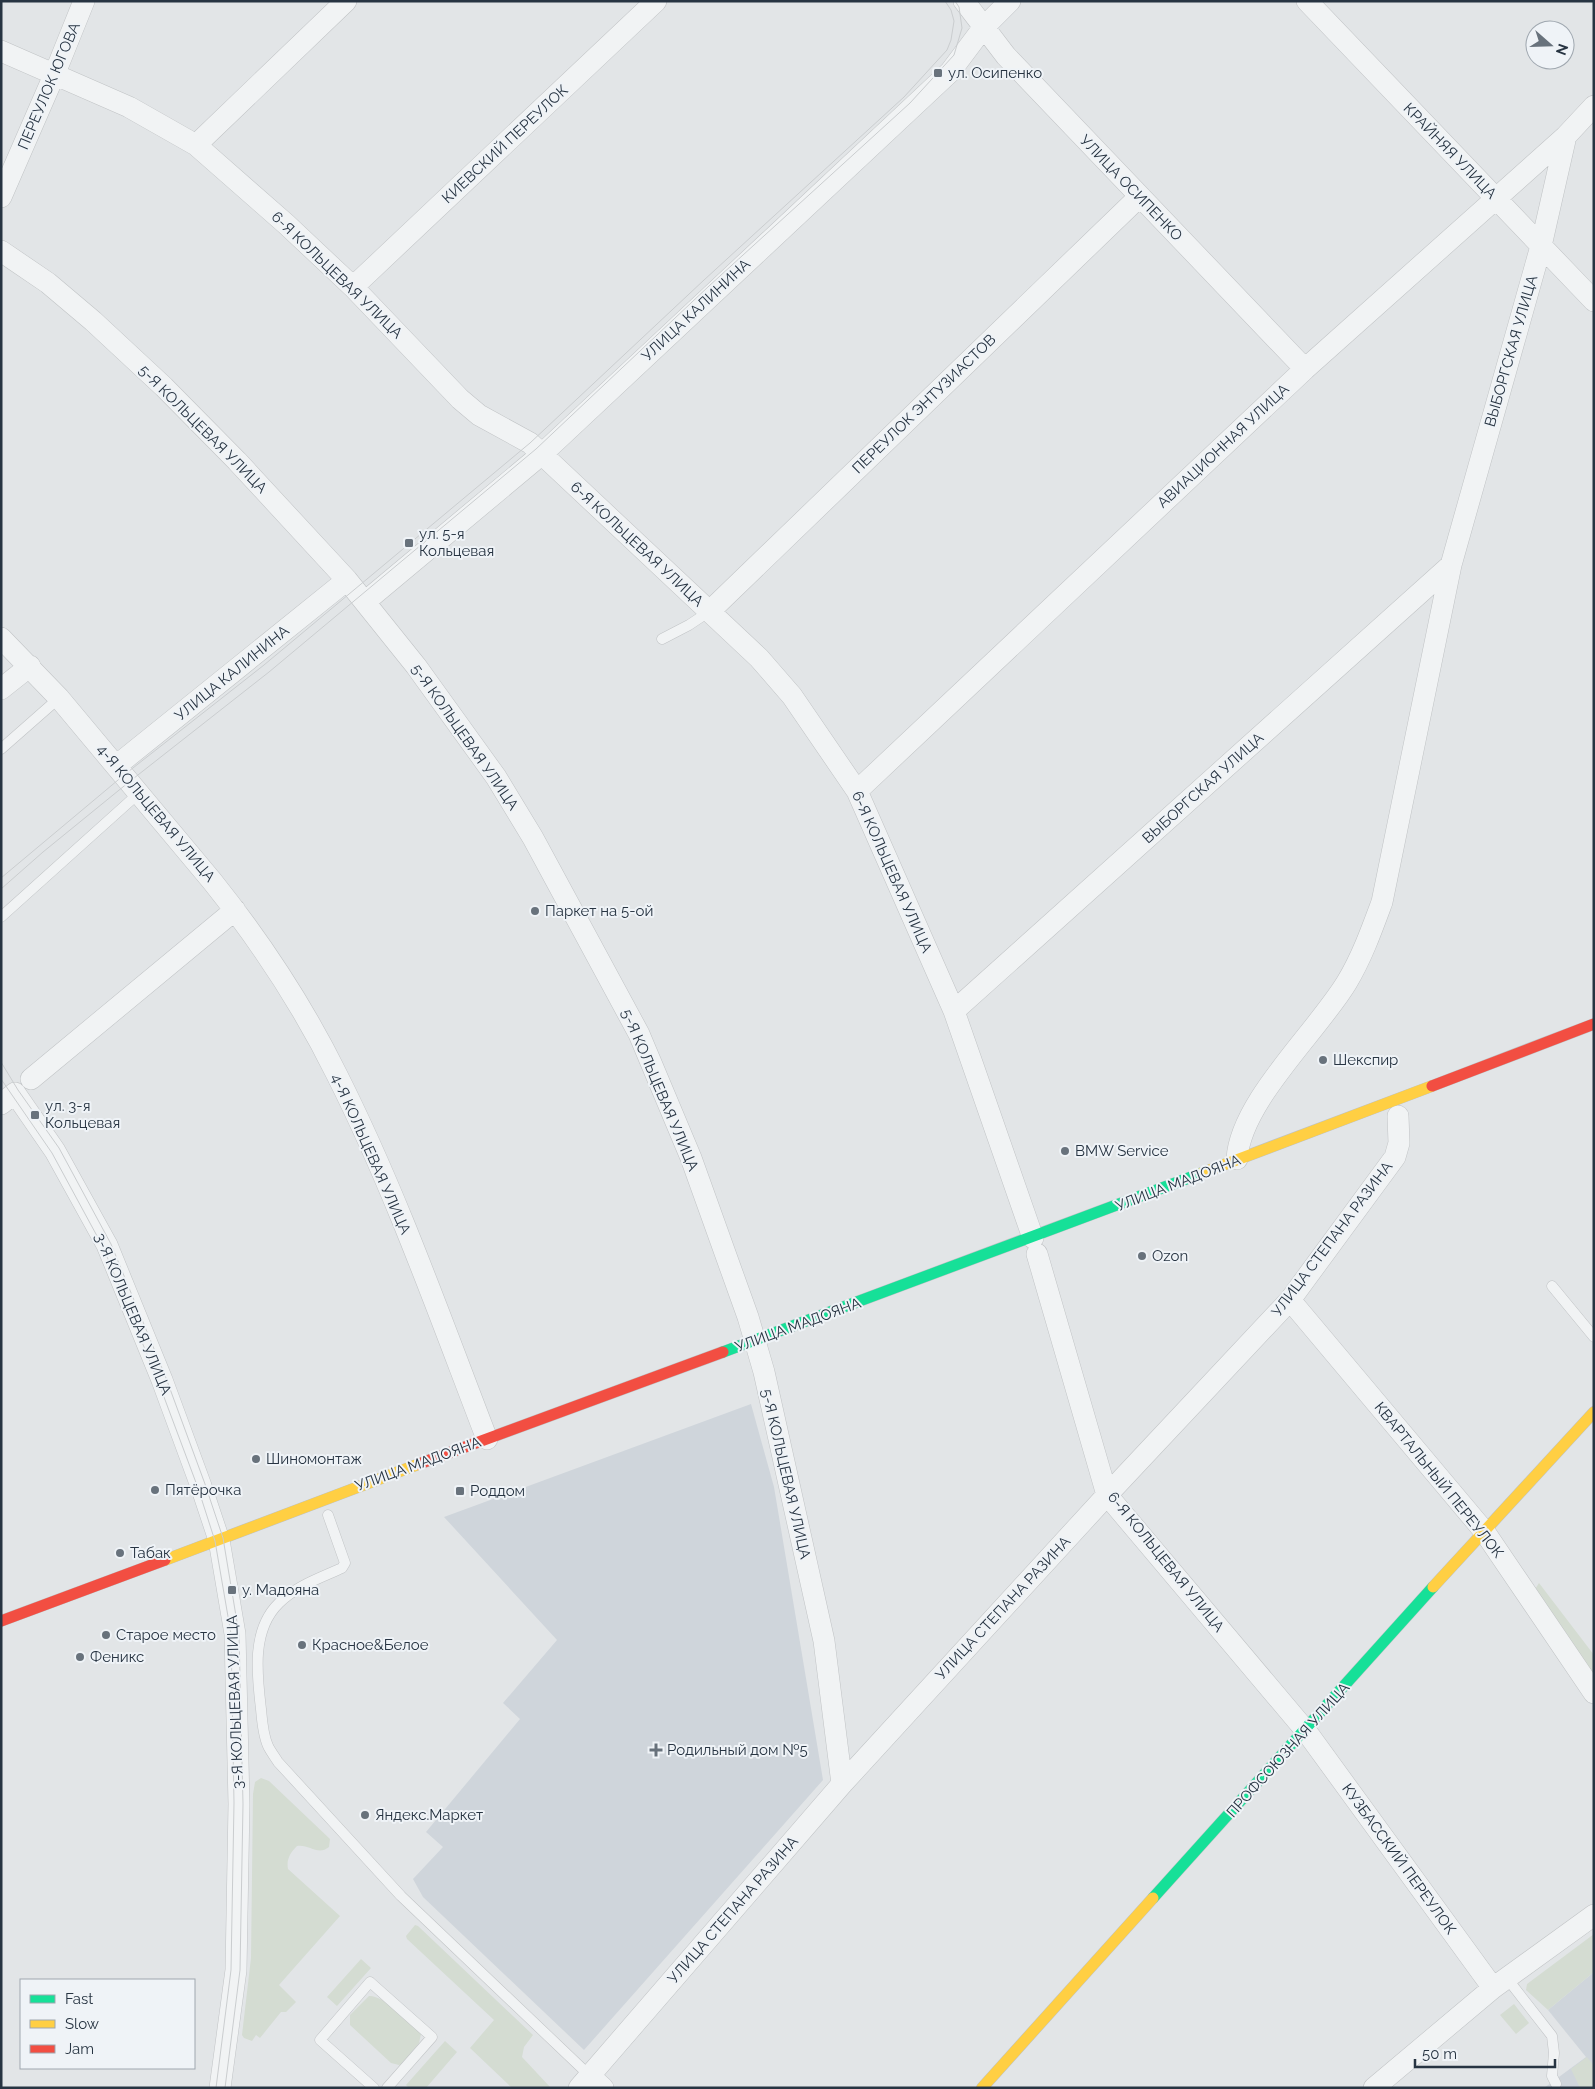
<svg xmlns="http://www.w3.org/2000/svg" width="1595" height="2089" font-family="Raleway,sans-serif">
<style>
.built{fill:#cfd5db}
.green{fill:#d4dcd2}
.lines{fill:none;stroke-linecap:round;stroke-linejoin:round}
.lane-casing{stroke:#c0c3c5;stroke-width:11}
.street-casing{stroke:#c0c3c5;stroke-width:22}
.fast-casing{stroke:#bdc2c5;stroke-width:12}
.slow-casing{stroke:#bdc2c5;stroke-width:12}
.jam-casing{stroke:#bdc2c5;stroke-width:12}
.lane{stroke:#f1f3f4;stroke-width:10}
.street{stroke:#f1f3f4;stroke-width:21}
.fast{stroke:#16e098;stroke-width:11}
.slow{stroke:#ffcf43;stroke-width:11}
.jam{stroke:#f24e42;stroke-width:11}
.tram{stroke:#cacdcf;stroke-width:1}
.poi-dot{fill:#68727c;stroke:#eff3f7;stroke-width:2}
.labels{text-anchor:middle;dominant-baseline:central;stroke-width:4;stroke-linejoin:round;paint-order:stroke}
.poi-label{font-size:15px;fill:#273442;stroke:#eff3f7;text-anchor:start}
.street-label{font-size:15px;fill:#273442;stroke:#eff3f7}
</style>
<rect width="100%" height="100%" fill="#e2e5e7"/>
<path class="built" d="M 751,1404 L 774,1487 L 823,1780 L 584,2050 L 423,1897 L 413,1879 L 443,1847 L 426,1832 L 520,1719 L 503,1703 L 557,1640 L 444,1517 Z
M 1594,1972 L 1594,2088 L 1544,2088 L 1586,2057 L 1548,2010 Z"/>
<path class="green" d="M 1539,1583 L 1594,1655 L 1594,1674 L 1534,1591 Z
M 261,1778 L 269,1781 L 330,1839 L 329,1847 C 318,1856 309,1844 297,1846 C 291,1852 286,1859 288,1869 L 340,1916 L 279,1985 L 296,2002 L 286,2012 L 281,2012 L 260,2038 L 256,2035 L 252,2041 L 244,2038 L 242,2035 L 251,1958 L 253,1794 L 255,1782 Z
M 415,1925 L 418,1926 L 533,2035 L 524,2047 L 522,2057 L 551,2088 L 512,2088 L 470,2048 L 494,2020 L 407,1939 L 406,1936 Z
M 1594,1934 L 1594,1972 L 1548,2010 L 1526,1990 L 1527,1984 Z
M 361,1959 L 371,1968 L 337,2006 L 327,1997 Z
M 369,1996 C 383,1995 414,2022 421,2034 L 419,2043 L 402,2064 L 399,2065 L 391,2063 L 350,2025 L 350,2015 Z
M 1514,2004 L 1529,2023 L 1516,2034 L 1500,2015 Z
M 445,2041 L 457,2052 L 426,2088 L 409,2088 L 406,2085 Z
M 1587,2057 L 1594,2066 L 1594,2088 L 1580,2088 L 1571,2069 Z"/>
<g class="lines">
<defs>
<path id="lane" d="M 662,639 L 689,625 L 710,611
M 1,749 L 59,698
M 1,917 L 139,793
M 1552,1286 L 1594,1337
M 328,1515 L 345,1563 L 342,1568 C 320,1578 296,1586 279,1603 C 251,1630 257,1675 261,1709 C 262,1721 263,1735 268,1746 C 271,1752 275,1757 278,1762 L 401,1896 L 590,2076
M 1506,1977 L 1552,2036 L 1554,2053 L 1552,2076 L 1556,2084
M 374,2088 L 320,2040 L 370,1982 L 432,2037 L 387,2088"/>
<path id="street" d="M 964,1 L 1006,56 L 1305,369
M 1307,1 L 1594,301
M 1,51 L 129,107 L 196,145 L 286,224 L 353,287 L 460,399 L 479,415 L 530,443 L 759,658 L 792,696 L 857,791 L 954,1011 L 1033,1238
M 196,145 L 346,1
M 1,197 L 55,73 L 84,1
M 1,251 L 48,283 L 93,321 L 164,387 L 237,461 L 347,580 L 416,666 L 496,777 L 533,838 L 639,1034 L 691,1158 L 748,1317 L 764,1372 L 824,1641 L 842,1784
M 353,287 L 656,1
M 366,601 L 542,454 L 950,72 L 983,28 L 1010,1
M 710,611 L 1139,197
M 1,638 L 59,698 L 212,881 C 260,941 303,1006 337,1075 C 396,1192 440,1317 487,1439
M 1,689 L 30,666
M 116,766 L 347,580
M 857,791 L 1305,369 L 1566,136 L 1594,106
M 954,1011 L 1451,565
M 31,1079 L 235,910
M 1,1104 L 15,1093 L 55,1151 L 107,1245 L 162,1380 L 201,1486 L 219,1540 L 235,1634 L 239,1804 L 236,1970 L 220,2088
M 1237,1159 C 1240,1102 1317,1032 1347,982 C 1362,957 1372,929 1382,902 L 1451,565 L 1541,246 L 1566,136
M 1037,1254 L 1107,1495 L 1306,1731 L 1493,1988
M 1290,1300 L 1484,1531 L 1594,1693
M 590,2076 L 603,2088
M 579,2088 L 842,1784 L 1107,1495 L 1290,1300 L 1395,1157 L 1399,1143 L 1398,1116
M 1374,2088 L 1493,1988 L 1594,1915"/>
<path id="fast" d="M 723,1352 L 1202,1173
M 1153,1898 L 1433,1587"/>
<path id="slow" d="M 1202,1173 L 1432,1086
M 165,1560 L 419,1464
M 1433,1587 L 1594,1412
M 982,2088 L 1153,1898"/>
<path id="jam" d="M 1432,1086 L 1594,1024
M 419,1464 L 723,1352
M 1,1621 L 165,1560"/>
</defs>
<use href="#lane" class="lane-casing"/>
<use href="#street" class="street-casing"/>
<use href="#fast" class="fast-casing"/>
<use href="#slow" class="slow-casing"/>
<use href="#jam" class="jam-casing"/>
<use href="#lane" class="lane"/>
<use href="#street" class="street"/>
<use href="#fast" class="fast"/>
<use href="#slow" class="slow"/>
<use href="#jam" class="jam"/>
<path class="tram" d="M 1,878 L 124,775 L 264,665 L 530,443 L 704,280 L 904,97 L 947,50 L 951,40 L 954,21 L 951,10 L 945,1
M 1,889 L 43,852 L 129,782 L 269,672 L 536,449 L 709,286 L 910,103 L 954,55 L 962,28 L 959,7 L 955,1
M 1,1062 L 18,1090 L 59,1148 L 111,1244 L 166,1378 L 205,1484 L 223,1538 L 239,1634 L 243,1804 L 240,1970 L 225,2088
M 1,1079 L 52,1153 L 103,1247 L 158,1381 L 198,1488 L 215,1541 L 231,1634 L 234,1803 L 231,1970 L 216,2088"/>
</g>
<g class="poi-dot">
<rect x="933" y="68" width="10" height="10" rx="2.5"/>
<rect x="404" y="538" width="10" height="10" rx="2.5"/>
<circle cx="535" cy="911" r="5"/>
<circle cx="1323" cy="1060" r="5"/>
<rect x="30" y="1110" width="10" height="10" rx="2.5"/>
<circle cx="1065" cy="1151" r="5"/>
<circle cx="1142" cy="1256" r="5"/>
<circle cx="256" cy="1459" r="5"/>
<circle cx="155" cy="1490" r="5"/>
<rect x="455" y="1486" width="10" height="10" rx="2.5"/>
<circle cx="120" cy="1553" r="5"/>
<rect x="227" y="1585" width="10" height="10" rx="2.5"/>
<circle cx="106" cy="1635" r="5"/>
<circle cx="302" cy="1645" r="5"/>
<circle cx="80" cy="1657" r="5"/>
<path d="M653.5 1742.5h5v5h5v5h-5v5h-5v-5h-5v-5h5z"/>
<circle cx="365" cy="1815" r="5"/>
</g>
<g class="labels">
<g class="poi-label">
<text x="948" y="73">ул. Осипенко</text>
<text x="419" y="534">ул. 5-я<tspan x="419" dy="17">Кольцевая</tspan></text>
<text x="545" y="911">Паркет на 5-ой</text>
<text x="1333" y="1060">Шекспир</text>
<text x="45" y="1106">ул. 3-я<tspan x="45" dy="17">Кольцевая</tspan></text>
<text x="1075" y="1151">BMW Service</text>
<text x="1152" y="1256">Ozon</text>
<text x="266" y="1459">Шиномонтаж</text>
<text x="165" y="1490">Пятёрочка</text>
<text x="470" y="1491">Роддом</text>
<text x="130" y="1553">Табак</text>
<text x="242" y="1590">у. Мадояна</text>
<text x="116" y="1635">Старое место</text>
<text x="312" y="1645">Красное&amp;Белое</text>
<text x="90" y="1657">Феникс</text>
<text x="667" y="1750">Родильный дом №5</text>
<text x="375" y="1815">Яндекс.Маркет</text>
</g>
<g class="street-label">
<text transform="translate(49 86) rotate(-67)">ПЕРЕУЛОК ЮГОВА</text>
<text transform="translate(505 144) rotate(-43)">КИЕВСКИЙ ПЕРЕУЛОК</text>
<text transform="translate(1450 151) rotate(46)">КРАЙНЯЯ УЛИЦА</text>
<text transform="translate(1131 188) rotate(46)">УЛИЦА ОСИПЕНКО</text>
<text transform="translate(337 275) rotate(44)">6-Я КОЛЬЦЕВАЯ УЛИЦА</text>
<text transform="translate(696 310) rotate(-43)">УЛИЦА КАЛИНИНА</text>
<text transform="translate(1511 351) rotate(-74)">ВЫБОРГСКАЯ УЛИЦА</text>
<text transform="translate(924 404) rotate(-44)">ПЕРЕУЛОК ЭНТУЗИАСТОВ</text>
<text transform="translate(203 429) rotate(45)">5-Я КОЛЬЦЕВАЯ УЛИЦА</text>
<text transform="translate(1223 446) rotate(-43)">АВИАЦИОННАЯ УЛИЦА</text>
<text transform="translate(637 544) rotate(43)">6-Я КОЛЬЦЕВАЯ УЛИЦА</text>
<text transform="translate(232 673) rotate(-39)">УЛИЦА КАЛИНИНА</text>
<text transform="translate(465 737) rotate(55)">5-Я КОЛЬЦЕВАЯ УЛИЦА</text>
<text transform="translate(1203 788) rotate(-42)">ВЫБОРГСКАЯ УЛИЦА</text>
<text transform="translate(156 813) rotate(50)">4-Я КОЛЬЦЕВАЯ УЛИЦА</text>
<text transform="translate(892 872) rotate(66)">6-Я КОЛЬЦЕВАЯ УЛИЦА</text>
<text transform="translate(660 1090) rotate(67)">5-Я КОЛЬЦЕВАЯ УЛИЦА</text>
<text transform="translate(371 1154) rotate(66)">4-Я КОЛЬЦЕВАЯ УЛИЦА</text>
<text transform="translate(1178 1183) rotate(-21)">УЛИЦА МАДОЯНА</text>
<text transform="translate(1332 1239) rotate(-53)">УЛИЦА СТЕПАНА РАЗИНА</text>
<text transform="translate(133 1314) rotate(67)">3-Я КОЛЬЦЕВАЯ УЛИЦА</text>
<text transform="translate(798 1325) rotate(-20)">УЛИЦА МАДОЯНА</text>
<text transform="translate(418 1464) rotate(-20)">УЛИЦА МАДОЯНА</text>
<text transform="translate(786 1474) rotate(77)">5-Я КОЛЬЦЕВАЯ УЛИЦА</text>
<text transform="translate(1439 1480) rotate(51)">КВАРТАЛЬНЫЙ ПЕРЕУЛОК</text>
<text transform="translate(1166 1562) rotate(51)">6-Я КОЛЬЦЕВАЯ УЛИЦА</text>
<text transform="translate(1003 1608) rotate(-47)">УЛИЦА СТЕПАНА РАЗИНА</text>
<text transform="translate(235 1702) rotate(-92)">3-Я КОЛЬЦЕВАЯ УЛИЦА</text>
<text transform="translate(1288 1750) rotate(-48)">ПРОФСОЮЗНАЯ УЛИЦА</text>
<text transform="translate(1399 1859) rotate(54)">КУЗБАССКИЙ ПЕРЕУЛОК</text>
<text transform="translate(733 1910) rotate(-49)">УЛИЦА СТЕПАНА РАЗИНА</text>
</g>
</g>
<rect width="1595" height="2089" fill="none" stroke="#273442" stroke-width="5"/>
<rect x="20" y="1979" width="175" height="90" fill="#eff3f7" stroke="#9fa7af"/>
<rect x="30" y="1995" width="25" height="8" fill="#16e098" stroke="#9fa7af"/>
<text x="65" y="2004" font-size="15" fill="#273442">Fast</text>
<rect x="30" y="2020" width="25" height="8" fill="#ffcf43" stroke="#9fa7af"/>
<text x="65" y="2029" font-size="15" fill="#273442">Slow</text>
<rect x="30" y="2045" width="25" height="8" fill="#f24e42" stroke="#9fa7af"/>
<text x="65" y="2054" font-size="15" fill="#273442">Jam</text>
<g transform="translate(1550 45) rotate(110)"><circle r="24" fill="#eff3f7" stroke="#9fa7af"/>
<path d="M0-4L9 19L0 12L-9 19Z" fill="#68727c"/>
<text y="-8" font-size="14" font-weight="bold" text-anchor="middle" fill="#273442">N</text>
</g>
<path d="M1415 2059v8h140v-8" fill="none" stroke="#273442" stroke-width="2.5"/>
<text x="1422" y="2059" font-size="15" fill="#273442" stroke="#eff3f7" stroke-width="4" paint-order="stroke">50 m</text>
</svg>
